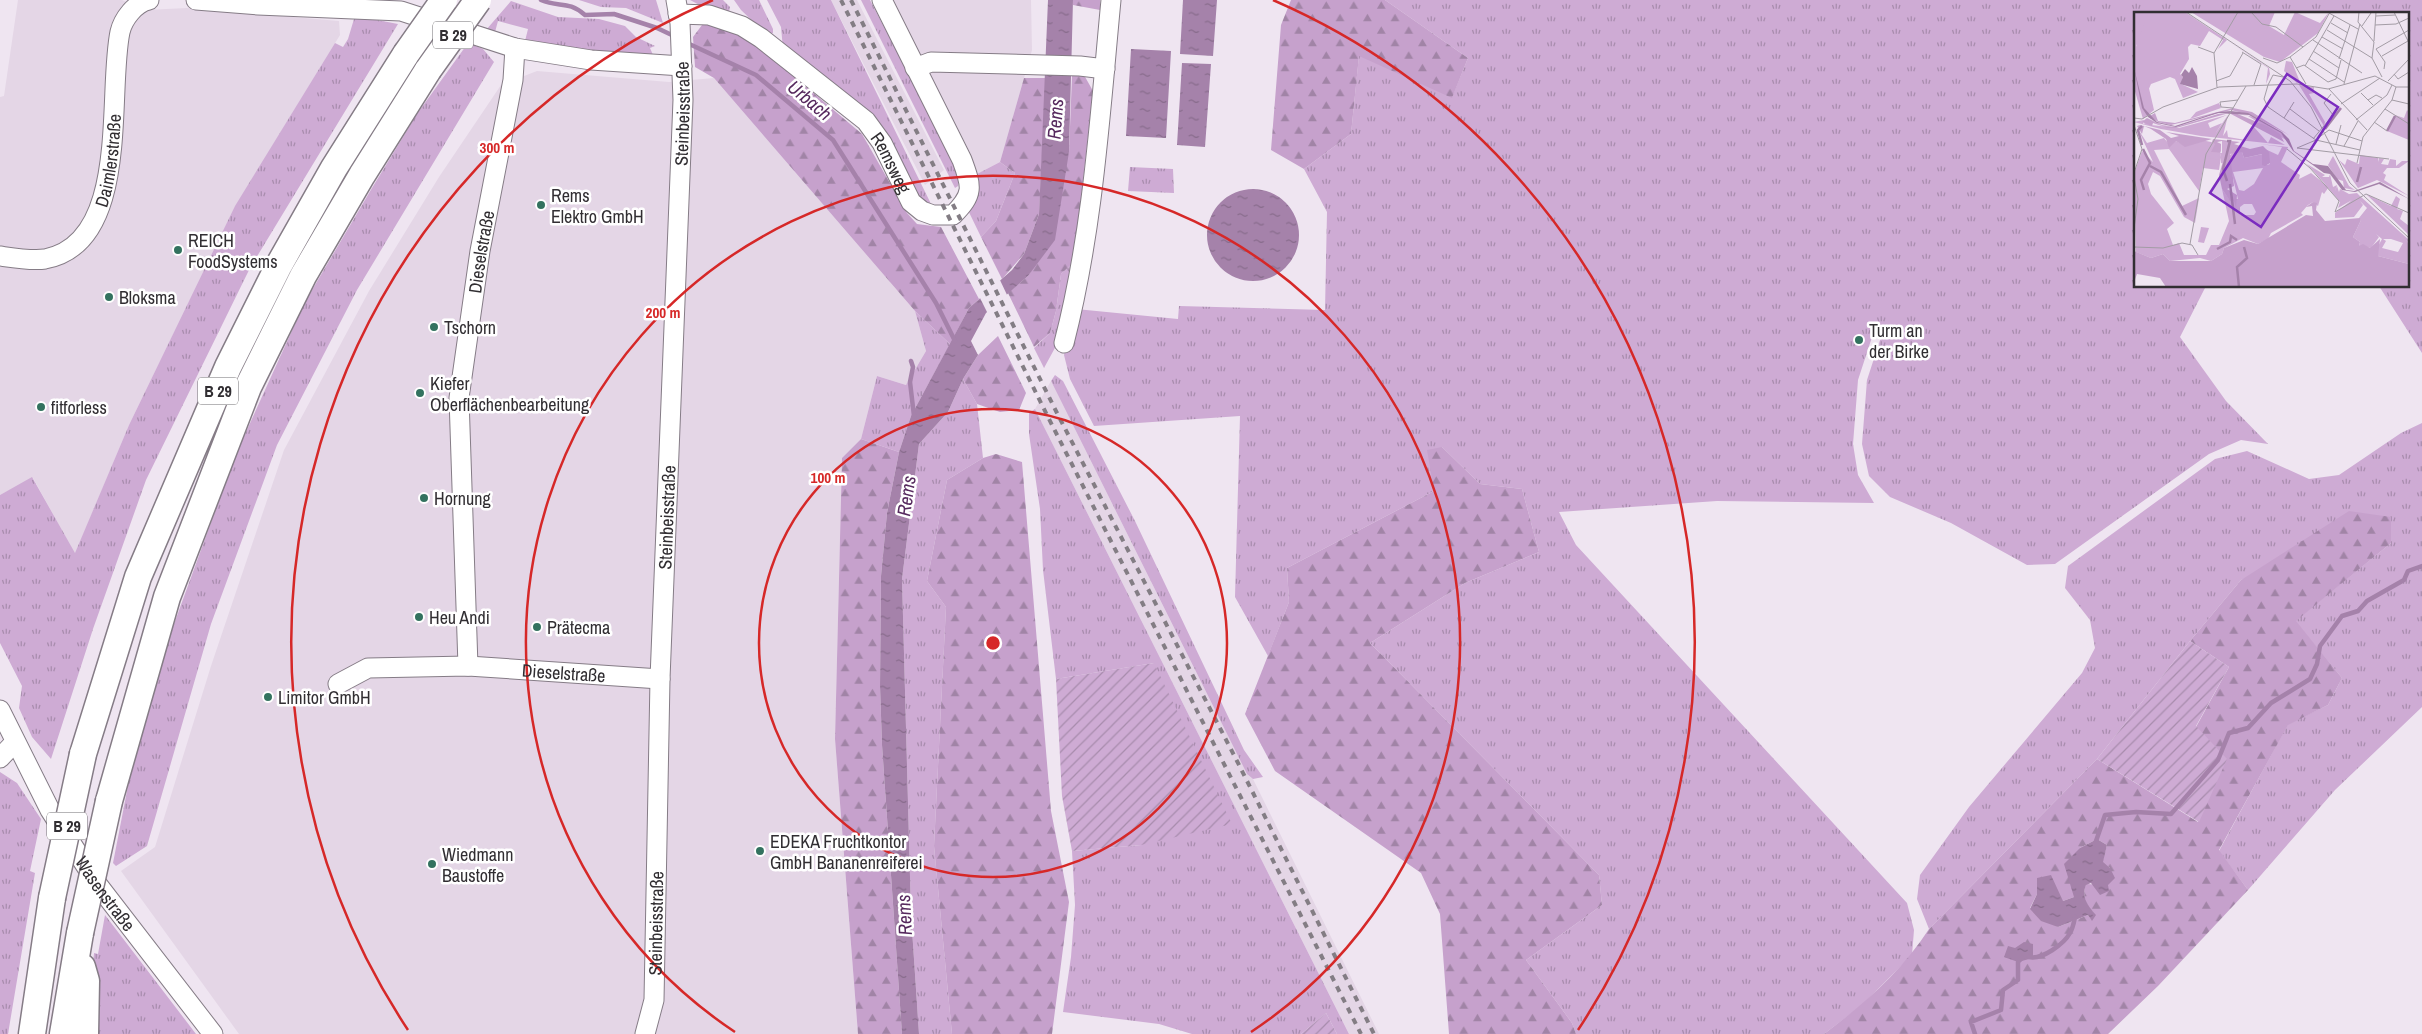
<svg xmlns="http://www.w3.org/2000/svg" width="2422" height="1034" font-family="'Archivo Narrow',sans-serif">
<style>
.built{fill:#e4d6e6}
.grass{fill:url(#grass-tufts)}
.forest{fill:url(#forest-firs);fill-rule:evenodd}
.garden{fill:url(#garden-furrows)}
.water{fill:url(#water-ripples)}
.pier{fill:#efe5f1}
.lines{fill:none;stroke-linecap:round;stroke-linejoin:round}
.stream{stroke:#a582aa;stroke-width:4.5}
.minor-casing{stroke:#857c86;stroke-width:21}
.highway-casing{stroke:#857c86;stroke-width:29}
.minor{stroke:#fff;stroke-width:19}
.highway{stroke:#fff;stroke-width:26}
.rail{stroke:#837d84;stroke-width:4;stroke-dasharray:6 6;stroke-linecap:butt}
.highway-bridge-casing{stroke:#857c86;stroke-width:29;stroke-linecap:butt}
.highway-bridge{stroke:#fff;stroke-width:26}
.ring{fill:none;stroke:#d62828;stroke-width:2.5}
.poi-dot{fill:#33725f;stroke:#fff;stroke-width:2}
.labels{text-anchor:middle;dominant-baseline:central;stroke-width:5;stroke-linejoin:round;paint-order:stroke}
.shield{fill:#fff;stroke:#6f6d70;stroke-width:1}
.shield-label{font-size:16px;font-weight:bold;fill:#312e32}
.street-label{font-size:18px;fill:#312e32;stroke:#fff}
.poi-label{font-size:18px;fill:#312e32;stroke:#fff;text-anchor:start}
.water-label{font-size:19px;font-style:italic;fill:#56295e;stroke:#fff}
.inset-river{fill:none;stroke:#a582aa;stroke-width:2.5}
.inset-road{fill:none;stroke:#a39ca5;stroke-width:1}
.view{fill:#7b2cbf;fill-opacity:0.15;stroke:#7b2cbf;stroke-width:2.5}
.inset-edge{fill:none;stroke:#312e32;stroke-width:2.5}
.centre{fill:#d62828;stroke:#fff;stroke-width:2.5}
.ring-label{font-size:15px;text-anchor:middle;font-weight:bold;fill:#d62828;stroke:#fff;stroke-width:5;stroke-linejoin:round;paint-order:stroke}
</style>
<defs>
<pattern id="grass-tufts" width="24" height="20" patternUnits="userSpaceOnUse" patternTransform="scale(1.25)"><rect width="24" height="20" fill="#ceabd4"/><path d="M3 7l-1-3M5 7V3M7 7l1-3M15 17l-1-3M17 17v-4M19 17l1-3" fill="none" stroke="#a88cad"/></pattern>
<pattern id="forest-firs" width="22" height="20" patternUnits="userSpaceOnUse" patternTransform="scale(1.25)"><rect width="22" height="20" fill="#c6a1cc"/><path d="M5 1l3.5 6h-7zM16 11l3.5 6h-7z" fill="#a184a6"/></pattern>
<pattern id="garden-furrows" width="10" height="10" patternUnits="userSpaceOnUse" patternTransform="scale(1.25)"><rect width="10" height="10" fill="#ceabd4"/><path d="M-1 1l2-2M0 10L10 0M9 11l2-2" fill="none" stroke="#a88cad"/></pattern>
<pattern id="water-ripples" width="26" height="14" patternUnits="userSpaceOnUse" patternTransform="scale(1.25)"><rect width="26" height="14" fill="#a582aa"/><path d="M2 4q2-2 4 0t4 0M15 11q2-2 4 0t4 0" fill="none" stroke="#876b8b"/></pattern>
</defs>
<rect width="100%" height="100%" fill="#efe5f1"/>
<path class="built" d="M 18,0 L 122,0 L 146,10 L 187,8 L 339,21 L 340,35 L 235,207 L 129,425 L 75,554 L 33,478 L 0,495 L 0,97 L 4,96 Z
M 831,0 L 857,0 L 944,170 L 925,185 Z
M 890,0 L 1031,0 L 1032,50 L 1000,162 L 977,174 Z
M 537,71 L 669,82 L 714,78 L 915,311 L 926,351 L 906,385 L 877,376 L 861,439 L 842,458 L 835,739 L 858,1034 L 239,1034 L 121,871 L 155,847 L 211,666 L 284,450 L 369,291 L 439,177 L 501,85 Z
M 1051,381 L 1247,774 L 1253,779 L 1379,1034 L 1349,1034 L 1035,409 Z"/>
<path class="grass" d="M 579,0 L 656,0 L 663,23 L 626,8 L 601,7 Z
M 690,0 L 723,0 L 730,7 L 729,12 L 711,11 Z
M 734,0 L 759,0 L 773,29 L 773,33 L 767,35 L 741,10 Z
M 767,0 L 831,0 L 933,208 L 917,202 L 899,161 L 783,49 L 781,27 Z
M 861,0 L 870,0 L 959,171 L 958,186 L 955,188 Z
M 1385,0 L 2422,0 L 2422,353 L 2379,286 L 2408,286 L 2408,14 L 2136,14 L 2136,286 L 2206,286 L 2180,337 L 2226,401 L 2268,444 L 2241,440 L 2209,454 L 2055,564 L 2027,565 L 1951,523 L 1890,497 L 1869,476 L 1862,444 L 1867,380 L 1882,334 L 1874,331 L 1858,380 L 1853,444 L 1858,475 L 1874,503 L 1717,501 L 1559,512 L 1576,545 L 1907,903 L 1914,930 L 1912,955 L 1861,1006 L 1824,1034 L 1576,1034 L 1572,1023 L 1526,960 L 1602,905 L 1599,875 L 1370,643 L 1465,583 L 1539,552 L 1522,489 L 1480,484 L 1442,447 L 1434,491 L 1287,568 L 1289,602 L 1268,656 L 1235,597 L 1240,416 L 1094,426 L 1070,379 L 1064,355 L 1076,309 L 1178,319 L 1179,306 L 1325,310 L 1327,212 L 1304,169 L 1351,134 L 1359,55 L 1452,97 L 1468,58 Z
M 511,1 L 558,17 L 599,19 L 625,26 L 636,37 L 655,46 L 650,48 L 653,55 L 604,54 L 525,41 L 528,29 L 498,21 L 495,32 L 486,30 Z
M 354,19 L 372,19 L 398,24 L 250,268 L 146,480 L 93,629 L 51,759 L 32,737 L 19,708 L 22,686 L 0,643 L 0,495 L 32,477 L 75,553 L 129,425 L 235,206 L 335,43 L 343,47 L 348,39 Z
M 468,43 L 483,49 L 494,62 L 357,290 L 277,445 L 211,624 L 147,846 L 116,866 L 113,863 L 133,760 L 170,635 L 236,454 L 305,302 L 372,188 L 417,114 Z
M 1000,162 L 1015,173 L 996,221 L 981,237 L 966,206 L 977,174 Z
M 1130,167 L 1173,169 L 1174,193 L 1128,191 Z
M 1074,262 L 1062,335 L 1044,368 L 1034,348 L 1050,333 L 1056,311 L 1061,274 Z
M 915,311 L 950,344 L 911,416 L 899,452 L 861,439 L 877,376 L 906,385 L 926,351 Z
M 1055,375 L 1063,381 L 1135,521 L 1244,750 L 1263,777 L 1253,779 L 1247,774 L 1051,381 Z
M 963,379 L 977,404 L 983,458 L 947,480 L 927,581 L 946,607 L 934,846 L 952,1034 L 919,1034 L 911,914 L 902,579 L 919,444 L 948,412 Z
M 1035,409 L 1349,1034 L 1337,1034 L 1326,1013 L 1301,1034 L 1192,1034 L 1159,1024 L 1063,1012 L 1071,957 L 1075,905 L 1072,851 L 1141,845 L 1154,663 L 1056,679 L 1043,570 L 1040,509 L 1029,434 L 1029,413 Z
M 2422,423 L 2422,707 L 2335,790 L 2248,890 L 2219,851 L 2288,724 L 2328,705 L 2342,678 L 2295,621 L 2391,543 L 2391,517 L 2241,580 L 2190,641 L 2097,759 L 1929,929 L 1917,899 L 1920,875 L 1969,807 L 2082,673 L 2095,648 L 2090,620 L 2065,588 L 2068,566 L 2215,459 L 2247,451 L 2309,479 L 2339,475 L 2401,433 Z
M 0,772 L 17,783 L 41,819 L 30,871 L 35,873 L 8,1034 L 0,1034 Z
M 105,915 L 196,1034 L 91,1034 L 90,1013 L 94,953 L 98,954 Z"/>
<path class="forest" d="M 1073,0 L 1100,0 L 1100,10 L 1073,5 Z
M 1291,0 L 1385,0 L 1468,58 L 1452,98 L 1359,56 L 1351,134 L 1304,169 L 1271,150 L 1281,25 Z
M 716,23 L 752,41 L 862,134 L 907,213 L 917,224 L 941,227 L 979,299 L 969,308 L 950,344 L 915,311 L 714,78 L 695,67 L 693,37 L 702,25 Z
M 1084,75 L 1093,91 L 1074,262 L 1061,274 L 1056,311 L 1050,333 L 1034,347 L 1008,293 L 1028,276 L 1037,262 L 1069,152 L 1072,76 Z
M 1024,78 L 1046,78 L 1039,214 L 1024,254 L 1002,279 L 981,237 L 996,221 L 1015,173 L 1000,162 Z
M 998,336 L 1026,393 L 1019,410 L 1000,412 L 977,404 L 963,379 L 978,355 Z
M 861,439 L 899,452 L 887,513 L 881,576 L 880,686 L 882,745 L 902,1034 L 858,1034 L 835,739 L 842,458 Z
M 1442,447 L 1480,484 L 1522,489 L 1539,552 L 1465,583 L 1370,643 L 1599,875 L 1602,905 L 1526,960 L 1572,1023 L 1576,1034 L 1449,1034 L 1440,914 L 1421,873 L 1275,771 L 1245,714 L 1289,602 L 1287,568 L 1434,491 L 1427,450 Z
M 996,454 L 1022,462 L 1051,811 L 1069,902 L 1052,1034 L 952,1034 L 934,846 L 946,607 L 927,581 L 947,480 L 983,458 Z
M 2349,511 L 2391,517 L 2391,543 L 2296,621 L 2342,678 L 2328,705 L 2288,725 L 2219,850 L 2248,890 L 2158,986 L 2108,1034 L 1824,1034 C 1864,1004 1901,972 1929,929 L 2097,759 L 2198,822 L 2196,727 L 2229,667 L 2190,641 L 2241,580 ZM 2097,839 L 2107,845 L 2102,863 L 2110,868 L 2108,885 L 2086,884 C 2082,894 2085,905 2093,912 L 2092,920 L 2088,915 L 2058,927 L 2030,908 L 2037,894 L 2063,901 L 2074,897 L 2080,848 Z"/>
<path class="garden" d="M 2190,641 L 2229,667 L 2196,726 L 2227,759 L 2199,822 L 2097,759 Z
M 1154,663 L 1232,824 L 1141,845 L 1072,851 L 1062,796 L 1056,679 Z
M 1326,1013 L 1337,1034 L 1301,1034 Z"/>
<path class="water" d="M 1048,0 L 1073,0 L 1069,152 L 1055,240 L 1028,276 L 986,313 L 971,341 L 978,355 L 963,379 L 948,412 L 919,444 L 902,579 L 911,914 L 919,1034 L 902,1034 L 882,745 L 880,686 L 881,576 L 887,513 L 899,452 L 911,416 L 969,308 L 1012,270 L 1024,254 L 1039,214 Z
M 1183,0 L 1217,0 L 1213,56 L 1180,54 Z
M 1131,49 L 1171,51 L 1166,138 L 1126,136 Z
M 1182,63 L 1211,64 L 1205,147 L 1177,145 Z
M1207 235a46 46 0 1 1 92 0a46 46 0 1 1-92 0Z
M 2097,839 L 2107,845 L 2103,862 L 2110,868 L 2115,878 L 2108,885 L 2109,891 L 2100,895 L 2091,883 L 2086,885 C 2081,897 2088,906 2096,915 L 2092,921 L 2088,915 L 2058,927 L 2041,921 L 2030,909 L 2037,894 L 2037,878 L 2051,875 L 2063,901 L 2074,897 L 2064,864 L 2080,848 Z
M 2024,942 L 2033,944 L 2033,958 L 2018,962 L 2004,957 L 2008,946 L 2015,948 Z"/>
<path class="pier" d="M 999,278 L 1008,297 L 988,314 L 979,296 Z"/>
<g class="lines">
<path class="stream" d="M 541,0 C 559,8 568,0 585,15 L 614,14 L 657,28 L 676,37
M 685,42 L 756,75 L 833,140 L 936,303 L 955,341
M 911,361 L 913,367 L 910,382 L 914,416
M 2095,844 L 2105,815 L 2136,812 L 2171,814 L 2218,760 L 2229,733 L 2248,728 L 2271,703 L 2310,679 L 2317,664 L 2320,646 L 2342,616 L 2358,611 L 2367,601 L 2404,580 L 2408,571 L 2422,566
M 2029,957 C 2042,960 2064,944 2070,933 C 2073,928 2074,922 2075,917
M 1975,1034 L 1971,1022 L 2001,1010 L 2003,990 L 2018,980 L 2018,962 L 2022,958"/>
<defs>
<g id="minor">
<path d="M 196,0 L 258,5 L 401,11 L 515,48 L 591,60 L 682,66"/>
<path id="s1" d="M 678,14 L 709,15 L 742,26 L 761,38 L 866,121 L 882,143 L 911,202 L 922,211 L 933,215 L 953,215 C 974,194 972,187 962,160 L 882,0"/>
<path d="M 915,68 L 931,62 L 1080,66 L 1105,69"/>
<path id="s2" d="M 0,256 C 14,258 32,261 45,259 C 131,243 107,94 120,32 C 123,19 135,3 149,0"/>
<path d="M 1064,343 C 1093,231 1100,115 1111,0"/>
<path id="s3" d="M 468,666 L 459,398 L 480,251 L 513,80 L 515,48"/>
<path id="s4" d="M 338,684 L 368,668 L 468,666 L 660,679"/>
<path id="s5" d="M 0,710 L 50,810 L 98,885 L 213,1034"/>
<path d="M 0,758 L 15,742"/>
<path id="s6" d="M 645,1034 L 654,1000 L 660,679 L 683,100 L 680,23 L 676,0"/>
</g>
<path id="highway" d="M 83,754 L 138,577 L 228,367 L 279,265 L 334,168 L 406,54
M 109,801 L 167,597 L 248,387 L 303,276 L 362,175 L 428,70
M 82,967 L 86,981 L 85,1034
M 32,1034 L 52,898
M 63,1034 L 80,933"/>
</defs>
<use href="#minor" class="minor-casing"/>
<use href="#highway" class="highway-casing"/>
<use href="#minor" class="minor"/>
<use href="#highway" class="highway"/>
<path class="rail" d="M 841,0 L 1049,419 L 1361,1034
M 851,0 L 1057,413 L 1237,761 L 1374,1034"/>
<defs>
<path id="highway-bridge" d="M 406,54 L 444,0
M 428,70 L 478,0
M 52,898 L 83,754
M 80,933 L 109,801"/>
</defs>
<use href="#highway-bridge" class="highway-bridge-casing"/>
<use href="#highway-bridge" class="highway-bridge"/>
</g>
<g class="ring">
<circle cx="993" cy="643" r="234"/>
<path d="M735 1032A467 467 0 1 1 1251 1032"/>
<path d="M408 1030A701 701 0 0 1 713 0M1273 0A701 701 0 0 1 1578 1030"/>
</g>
<g class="poi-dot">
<circle cx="541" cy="205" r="5"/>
<circle cx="178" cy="250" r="5"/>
<circle cx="109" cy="297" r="5"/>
<circle cx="434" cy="327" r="5"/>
<circle cx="1859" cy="340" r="5"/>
<circle cx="420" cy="393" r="5"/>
<circle cx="41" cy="407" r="5"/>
<circle cx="424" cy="498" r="5"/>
<circle cx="419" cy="617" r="5"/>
<circle cx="537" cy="627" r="5"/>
<circle cx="268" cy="697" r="5"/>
<circle cx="760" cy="851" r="5"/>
<circle cx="432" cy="864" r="5"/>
</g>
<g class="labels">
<g class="shield">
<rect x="433" y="21.5" width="40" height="27" rx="4"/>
<rect x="198" y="377.5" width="40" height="27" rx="4"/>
<rect x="47" y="812.5" width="40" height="27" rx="4"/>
</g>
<g class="shield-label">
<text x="453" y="35">B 29</text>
<text x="218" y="391">B 29</text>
<text x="67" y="826">B 29</text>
</g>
<g class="street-label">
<text stroke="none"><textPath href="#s6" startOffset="922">Steinbeisstraße</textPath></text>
<text stroke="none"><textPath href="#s2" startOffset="172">Daimlerstraße</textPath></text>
<text stroke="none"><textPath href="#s1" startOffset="271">Remsweg</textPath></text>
<text stroke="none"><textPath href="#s3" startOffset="416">Dieselstraße</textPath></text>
<text stroke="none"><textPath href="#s6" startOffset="518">Steinbeisstraße</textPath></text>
<text stroke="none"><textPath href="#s4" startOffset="230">Dieselstraße</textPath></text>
<text stroke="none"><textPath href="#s5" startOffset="212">Wasenstraße</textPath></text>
<text stroke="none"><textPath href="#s6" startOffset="112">Steinbeisstraße</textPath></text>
</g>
<g class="poi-label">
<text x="551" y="195">Rems<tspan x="551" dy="21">Elektro GmbH</tspan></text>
<text x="188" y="240">REICH<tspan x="188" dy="21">FoodSystems</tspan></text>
<text x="119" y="297">Bloksma</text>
<text x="444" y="327">Tschorn</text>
<text x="1869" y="330">Turm an<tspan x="1869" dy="21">der Birke</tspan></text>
<text x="430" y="383">Kiefer<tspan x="430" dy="21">Oberflächenbearbeitung</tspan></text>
<text x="51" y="407">fitforless</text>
<text x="434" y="498">Hornung</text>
<text x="429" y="617">Heu Andi</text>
<text x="547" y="627">Prätecma</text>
<text x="278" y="697">Limitor GmbH</text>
<text x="770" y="841">EDEKA Fruchtkontor<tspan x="770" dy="21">GmbH Bananenreiferei</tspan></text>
<text x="442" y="854">Wiedmann<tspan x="442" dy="21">Baustoffe</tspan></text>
</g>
<g class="water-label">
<text transform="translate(810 100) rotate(40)">Urbach</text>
<text transform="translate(1055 119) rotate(-86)">Rems</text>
<text transform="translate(906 496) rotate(-82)">Rems</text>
<text transform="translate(904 915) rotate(-93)">Rems</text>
</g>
</g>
<g transform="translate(2134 12)">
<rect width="275" height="275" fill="#efe5f1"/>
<path d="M 0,0 L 51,0 L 135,56 L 136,62 L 132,72 L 134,56 L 93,28 L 84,37 L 89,28 L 75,19 L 66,34 L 57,32 L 54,35 L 55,47 L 46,62 L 49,65 L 47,72 L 64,80 L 49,86 L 41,67 L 36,65 L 17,72 L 14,79 L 2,32 ZM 57,0 L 141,0 L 135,14 L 150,23 L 161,0 L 186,11 L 195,0 L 184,21 L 146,50 L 130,45 ZM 152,49 L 158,50 L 166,70 L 163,71 L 150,59 ZM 165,73 L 180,75 L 180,81 L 175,82 L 191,110 L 190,114 ZM 273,98 L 274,99 L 275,128 L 253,119 L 261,103 L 270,106 ZM 96,100 L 120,105 L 147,121 L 155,130 L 114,104 L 96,100 L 42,115 L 28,114 L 18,109 L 13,106 L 28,113 L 42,115 ZM 93,103 L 74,111 L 76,116 L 88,111 L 81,122 L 94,103 L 89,124 L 93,118 L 94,125 L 112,128 L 120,115 L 134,131 L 137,125 L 151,133 L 67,124 L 27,117 L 0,110 L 10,108 L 9,112 L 14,110 L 17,113 L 45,116 ZM 4,117 L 13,131 L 30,126 L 34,131 L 42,129 L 51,134 L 67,128 L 87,132 L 87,141 L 82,131 L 87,145 L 85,158 L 69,156 L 65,179 L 35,137 L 20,138 L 48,194 L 65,186 L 61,211 L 50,205 L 26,164 L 19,160 L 14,172 L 17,182 L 40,211 L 33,217 L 39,233 L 45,231 L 50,243 L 72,243 L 77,233 L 85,233 L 95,209 L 88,177 L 95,187 L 104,187 L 94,145 L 100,139 L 108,140 L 110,146 L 129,142 L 128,153 L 133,153 L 136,152 L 131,137 L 144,143 L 148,135 L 126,132 L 154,135 L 147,150 L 166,163 L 165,167 L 177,161 L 192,173 L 173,152 L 191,163 L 188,165 L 195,165 L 196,162 L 199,175 L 203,173 L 201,179 L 203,174 L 205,180 L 206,177 L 215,182 L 223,181 L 226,184 L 222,186 L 226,184 L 275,228 L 275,231 L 272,228 L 275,232 L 275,252 L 244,244 L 243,236 L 248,227 L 242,222 L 245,225 L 237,236 L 225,234 L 226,230 L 219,225 L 227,208 L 225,206 L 233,196 L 226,189 L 229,193 L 220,205 L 201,206 L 201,201 L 218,188 L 204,196 L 206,190 L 194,176 L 190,182 L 188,180 L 184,194 L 179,190 L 174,193 L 167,201 L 169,203 L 137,221 L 134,227 L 124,232 L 109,226 L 90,236 L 88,242 L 77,249 L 66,246 L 36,249 L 29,242 L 17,246 L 2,240 L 0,162 L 8,139 L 19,150 ZM 129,156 L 120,172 L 110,179 L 105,178 L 99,160 ZM 110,192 L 118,192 L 122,200 L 120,203 L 106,203 L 106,195 ZM 249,227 L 257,227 L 269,231 L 264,240 L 248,236 L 252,229 ZM 226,143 L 244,146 L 244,150 L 245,146 L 250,147 L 247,152 L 254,153 L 256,147 L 262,148 L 262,154 L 268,149 L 275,149 L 265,156 L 253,156 L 249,161 L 252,163 L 250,168 L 275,184 L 243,168 L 224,176 L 205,148 L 211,153 L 213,147 L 225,152 ZM 199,144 L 215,174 L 221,178 L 210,176 L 209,169 L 203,167 L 194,153 ZM 232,182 L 257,194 L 262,184 L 266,187 L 263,197 L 269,199 L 266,207 L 275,214 L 275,223 ZM 67,215 L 75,216 L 70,231 L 64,230 Z" fill="#ceabd4" fill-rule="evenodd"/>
<path d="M 99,96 L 118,100 L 155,123 L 117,103 L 97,98 L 37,113 L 24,110 L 16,104 L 21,101 L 24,109 L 41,111 ZM 95,101 L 42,116 L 34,116 L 19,111 L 18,114 L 8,110 L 13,106 L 28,114 L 42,115 L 84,102 L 101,101 L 133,114 L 146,122 L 150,130 ZM 6,113 L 26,118 L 37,126 L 45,124 L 32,120 L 78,127 L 51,135 L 42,129 L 35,136 L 32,127 L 17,117 L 10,114 L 8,122 L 3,114 ZM 79,127 L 106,130 L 100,132 L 116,137 L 129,134 L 135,140 L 136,151 L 131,154 L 128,153 L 128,142 L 110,146 L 108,140 L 96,142 L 100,174 L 93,177 L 103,183 L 102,196 L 100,189 L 96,189 L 88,177 L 85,163 L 93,136 L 88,129 L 83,130 L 87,132 L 86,141 L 77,140 L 81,132 L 78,130 ZM 179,190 L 183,191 L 182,198 L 191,209 L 226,206 L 227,208 L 219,225 L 226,230 L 225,234 L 229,232 L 236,236 L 246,227 L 244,244 L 275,252 L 275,275 L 32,275 L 26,266 L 3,262 L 0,270 L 0,239 L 17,246 L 29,242 L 36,249 L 77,249 L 88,242 L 90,236 L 110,228 L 124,232 L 172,203 L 179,204 L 178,194 L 172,195 Z" fill="#c6a1cc"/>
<path d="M 0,0 L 15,0 L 2,33 L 7,42 L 26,56 L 14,72 L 20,98 L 9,107 L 0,76 Z" fill="#ceabd4"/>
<path d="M 85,91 L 87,96 L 56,107 L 62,100 ZM 88,129 L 94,130 L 91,152 L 87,151 L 87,141 L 86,148 L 75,146 L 77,140 L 88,141 Z" fill="#ceabd4"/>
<path d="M 58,55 L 63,64 L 64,77 L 46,72 L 49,65 L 47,63 L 51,57 L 55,61 ZM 0,56 L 10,96 L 23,110 L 41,114 L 84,100 L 97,99 L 114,101 L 148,120 L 155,127 L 160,139 L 179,152 L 194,154 L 212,178 L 220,179 L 246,170 L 275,187 L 245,172 L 221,180 L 208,178 L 196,162 L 190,161 L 159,139 L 147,121 L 115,103 L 84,101 L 42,115 L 23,111 L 14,105 L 8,96 Z" fill="#a582aa"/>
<path class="inset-river" d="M 8,114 L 4,118 L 8,133M 191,117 L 207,96M 253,119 L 261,104M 93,129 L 96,129 L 89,157 L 93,169M 9,137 L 16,151 L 7,168 L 10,178M 16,154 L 27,160 L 52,203M 223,170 L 227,155M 96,172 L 101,212M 83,237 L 96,230 L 97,224 L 103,228M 105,275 L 103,255 L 113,246 L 110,235"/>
<path class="inset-road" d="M 52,0 L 156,69 L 177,95 L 216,171 L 275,226M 117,0 L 128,12 L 142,15 L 169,35M 225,0 L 224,10 L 240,30 L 238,46 L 248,65M 195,1 L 224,17M 242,4 L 261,3M 197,11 L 214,21M 241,13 L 262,12 L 275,6M 228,14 L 237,1M 193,18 L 238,46M 188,25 L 209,37M 179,28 L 228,61M 240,29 L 242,0M 64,35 L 80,41 L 83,75M 242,37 L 275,18M 242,37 L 251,50 L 250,57M 179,39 L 205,56M 108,40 L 127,52 L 120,73M 80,41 L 104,0M 248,44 L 274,29 L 260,0M 156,45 L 182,25 L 196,0M 156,45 L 172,72M 129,46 L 143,51 L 156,45M 175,47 L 210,70M 205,47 L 216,13M 171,54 L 200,4M 162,56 L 170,53 L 194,70M 260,62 L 264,67 L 275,60M 82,69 L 96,64 L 109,41M 254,69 L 275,47M 194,70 L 202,67 L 207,48M 210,72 L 226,12M 134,73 L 130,87 L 134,95 L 182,128 L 226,138M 134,73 L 139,63 L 149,65M 195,77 L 233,118M 227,81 L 239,93M 234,88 L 242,83 L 248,86M 258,88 L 275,92M 207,92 L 246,66M 99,96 L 87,95 L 86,90 L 104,88M 156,97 L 185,119M 251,97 L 275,112M 0,106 L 8,107 L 29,95 L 85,75 L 163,72 L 194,77 L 241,64 L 262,75 L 275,75M 150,106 L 160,90M 222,108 L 253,83 L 258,73M 240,110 L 253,119M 0,113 L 8,137 L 0,161M 184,126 L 195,118 L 228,129M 179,127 L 199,103 L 190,91 L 197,82M 182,128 L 163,136 L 255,147M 202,132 L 207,113M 210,134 L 224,109M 153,137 L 176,156 L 205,189 L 201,200 L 232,182 L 275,201M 223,151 L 229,125 L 258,88 L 262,75M 0,165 L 4,187 L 0,216M 56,232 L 72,142 L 112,74M 0,235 L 29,236 L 48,231 L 58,233 L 64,243"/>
<path class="view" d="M 153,62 L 204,95 L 127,215 L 76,181 Z"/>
<rect width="275" height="275" class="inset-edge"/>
</g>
<circle cx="993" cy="643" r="8" class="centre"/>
<g class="ring-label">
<text x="497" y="153">300 m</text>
<text x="663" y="318">200 m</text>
<text x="828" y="483">100 m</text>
</g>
</svg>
